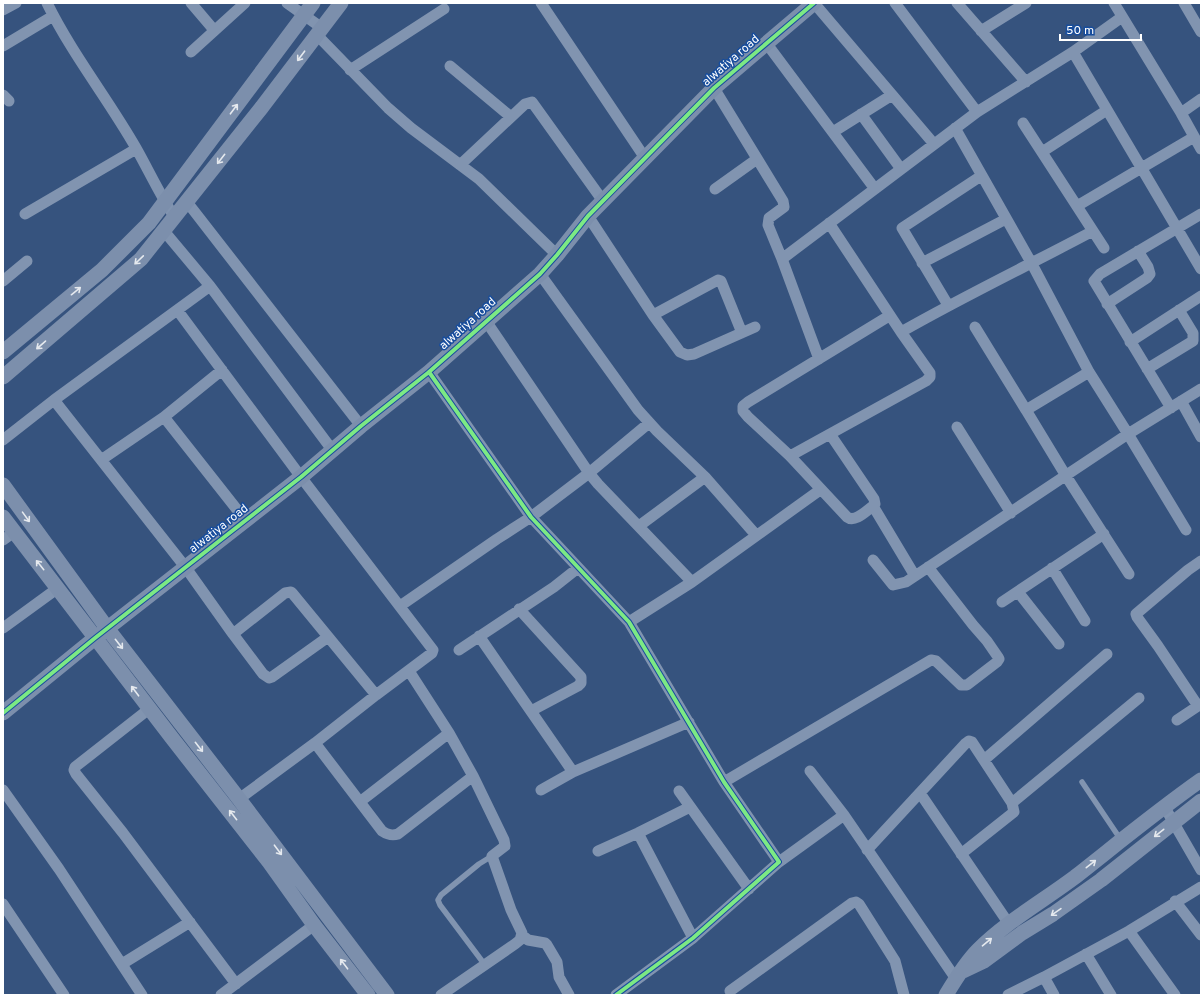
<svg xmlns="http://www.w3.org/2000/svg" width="1204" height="998" font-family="Overpass,sans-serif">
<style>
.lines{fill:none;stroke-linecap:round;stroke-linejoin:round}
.lane{stroke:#8194b0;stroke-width:5.5}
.street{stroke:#8194b0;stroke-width:11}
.secondary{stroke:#7c8fac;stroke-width:15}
.cycleway-casing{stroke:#174d9d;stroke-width:6}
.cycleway{stroke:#7ce984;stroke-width:4}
.oneway{stroke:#e5e9ee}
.labels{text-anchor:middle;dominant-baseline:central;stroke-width:3;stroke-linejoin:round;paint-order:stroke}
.street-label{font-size:12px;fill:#fff;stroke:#174d9d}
</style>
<rect width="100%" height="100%" fill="#36537e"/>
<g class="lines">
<path class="lane" d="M 1082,782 L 1121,840
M 485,965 L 440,905 L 438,900 L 441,895 L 479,864 L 492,856"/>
<path class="street" d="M 47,3 C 72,54 108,99 136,148 C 149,171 160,195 175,218
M 191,3 L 214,30
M 287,3 L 322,28
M 541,3 L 645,158
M 814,3 L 934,144
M 895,3 L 977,112
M 957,3 L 1026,82
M 1114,3 L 1181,113 L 1201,149
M 1184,3 L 1201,32
M 3,10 L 16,3
M 981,31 L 1026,3
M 317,35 L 388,108 L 411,128 L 479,179 L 557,255
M 767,44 L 875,189
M 3,46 L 53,16
M 191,52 L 245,3
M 1073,52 L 1201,269
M 450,66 L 511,117
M 350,70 L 444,9
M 714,88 L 783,201 L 784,207 L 769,218 L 768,225 L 782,259 L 819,359
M 3,95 L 9,101
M 1181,113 L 1201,99
M 861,114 L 901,169
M 1023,123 L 1104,248
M 955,128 L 1032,264 L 1089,372 L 1128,434 L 1186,530
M 833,132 L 892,95
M 1042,152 L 1107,110
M 460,165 L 525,104 L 532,102 L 603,201
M 715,189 L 757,159
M 187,202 L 361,426
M 1077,206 L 1194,137
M 25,214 L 136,149
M 588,216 L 653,315 L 680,352 L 687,355 L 694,354 L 755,327
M 164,231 L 210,286 L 333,451
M 782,259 L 977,112 L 1073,52 L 1122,17
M 922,263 L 1006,219
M 540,274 L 638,410 L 657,431 L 705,477 L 756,535
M 3,281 L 27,261
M 1107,304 L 1147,278 L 1150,274 L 1148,267 L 1138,251
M 948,305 L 902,228 L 981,176
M 178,311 L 301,477 L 433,650 L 432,653 L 376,695 L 315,743 L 239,799
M 653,315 L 718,280 L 721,281 L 742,333
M 486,321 L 589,473 L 598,484 L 692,582
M 975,327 L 1026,410
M 901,332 C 964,296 1029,265 1093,231
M 1130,342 L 1201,296
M 1147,369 L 1193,341 L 1193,333 L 1179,310
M 429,372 L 531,517 L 629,622 L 724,782 L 779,862 L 693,938 L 616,995
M 1089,372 L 1026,410 L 1066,476 L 1129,574
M 54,400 L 186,568 L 233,634 L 285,593 L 291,592 L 293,594 L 376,695
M 1181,401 L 1201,437
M 1171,408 L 1094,281 L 1100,274 L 1201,214
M 164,417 L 246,521
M 957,427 L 1011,513
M 830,434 L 874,499 L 875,504 L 873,506 C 866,511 855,523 847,517 L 790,456 L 748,417 L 743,411 L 743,406 L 748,402 L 889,316
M 3,440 L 54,400 L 210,286
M 790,456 L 926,381 L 930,377 L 930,373 L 901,332 L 829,223
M 101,460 L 164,417 L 222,370
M 873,506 L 915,576
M 639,526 L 705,477
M 3,540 L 14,532
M 873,560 L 893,585 L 906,582 L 1128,434 L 1201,389
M 1052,568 L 1085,621
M 1018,592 L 1059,644
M 1002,602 L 1104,534
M 400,606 L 497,539 L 531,517 L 589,473 L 649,423
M 519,609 L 581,677 L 581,683 L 578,686 L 531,711
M 629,622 L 692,582 L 820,490
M 3,628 L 58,588
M 233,634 L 263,674 L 269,678 L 272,677 L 328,637
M 479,636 L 573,772
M 459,650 L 554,587 L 578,568
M 409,671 L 449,733 L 473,776 L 504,840 L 505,846 L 492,856 L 511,910 L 522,933 L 520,940 L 515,944 L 441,995
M 1198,706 L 1158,646 L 1137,617 L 1136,614 L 1188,570 L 1201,561
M 149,709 L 75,767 L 74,770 L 76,774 L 123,833 L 236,984
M 1177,720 L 1201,704
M 315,743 L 382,831 C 388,835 392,836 398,834 L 473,776
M 984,760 L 1107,654
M 810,771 L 844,815 L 956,979
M 724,782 L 931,660 L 936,661 L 961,685 L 967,685 L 997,662 L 999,659 L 998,657 L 987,641 L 973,625 L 928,567
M 3,790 L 59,869 L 142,995
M 541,790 L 573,772 L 689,722
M 679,791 L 749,889
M 920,793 L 1009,924
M 361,801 L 449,733
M 1012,803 L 1139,698
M 1164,806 L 1201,870
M 638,833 L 693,938
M 867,850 L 965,744 L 969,741 L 972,742 L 1012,803 L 1014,812 L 961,854
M 598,851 L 638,833 L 690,807
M 779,862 L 844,815
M 1175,901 L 1201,935
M 3,904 L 64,995
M 1129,931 L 1175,995
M 522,935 L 528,940 L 545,943 L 547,945 L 557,962 L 559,977 L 569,995
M 1086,954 L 1111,995
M 122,964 L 190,922
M 1044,977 L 1054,995
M 730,991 L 852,903 L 856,902 L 859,904 L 895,961 L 904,995
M 221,995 L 314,925
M 1008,995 L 1044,977 L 1129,931 L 1201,887"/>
<path class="secondary" d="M 3,352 L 102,270 L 149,223 L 313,3
M 3,377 L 141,259 L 262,107 L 341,3
M 3,485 L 107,628 L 239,799 L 387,995
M 3,517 L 172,738 L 269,862 L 314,925 L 368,995
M 3,713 L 95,638 L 301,477 L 361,426 L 429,372 L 540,274 L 557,255 L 588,216 L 714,88 L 814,3
M 963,971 L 984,961 L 1022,933 L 1053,914 L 1101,880 L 1201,801
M 946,995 C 955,980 965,963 978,950 C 1006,922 1043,901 1075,877 C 1117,844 1157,811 1201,780"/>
<defs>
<path id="cycleway" d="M 429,372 L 531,517 L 629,622 L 724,782 L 779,862 L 693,938 L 616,995
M 3,713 L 95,638 L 301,477 L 361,426 L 429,372 L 540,274 L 557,255 L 588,216 L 714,88 L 814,3"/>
</defs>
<use href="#cycleway" class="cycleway-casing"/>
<use href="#cycleway" class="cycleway"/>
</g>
<defs><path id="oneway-shaft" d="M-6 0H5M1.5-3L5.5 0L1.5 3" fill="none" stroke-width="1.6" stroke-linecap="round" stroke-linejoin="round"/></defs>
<g class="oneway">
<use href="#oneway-shaft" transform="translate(301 56) rotate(127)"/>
<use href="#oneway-shaft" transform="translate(234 109) rotate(-53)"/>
<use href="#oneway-shaft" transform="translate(221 159) rotate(128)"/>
<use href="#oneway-shaft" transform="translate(139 260) rotate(136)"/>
<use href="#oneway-shaft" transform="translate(76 291) rotate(-39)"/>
<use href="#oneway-shaft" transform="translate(41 345) rotate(139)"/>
<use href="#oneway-shaft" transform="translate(26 517) rotate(54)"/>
<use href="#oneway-shaft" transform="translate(40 565) rotate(-129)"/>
<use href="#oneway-shaft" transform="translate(119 644) rotate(52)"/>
<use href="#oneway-shaft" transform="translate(135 691) rotate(-127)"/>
<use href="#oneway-shaft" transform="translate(199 747) rotate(52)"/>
<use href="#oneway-shaft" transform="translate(233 815) rotate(-128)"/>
<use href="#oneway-shaft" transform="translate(1159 833) rotate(142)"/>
<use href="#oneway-shaft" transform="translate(278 850) rotate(53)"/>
<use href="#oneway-shaft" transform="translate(1091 864) rotate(-38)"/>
<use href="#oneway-shaft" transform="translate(1056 912) rotate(145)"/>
<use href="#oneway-shaft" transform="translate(987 942) rotate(-40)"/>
<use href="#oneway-shaft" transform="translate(344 964) rotate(-127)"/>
</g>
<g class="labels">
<g class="street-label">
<text transform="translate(731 61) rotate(-41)">alwatiya road</text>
<text transform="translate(468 324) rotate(-42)">alwatiya road</text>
<text transform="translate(219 529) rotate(-38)">alwatiya road</text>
</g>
</g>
<rect width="1204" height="998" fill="none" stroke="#ffffff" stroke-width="8"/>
<path d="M1060 34v6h81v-6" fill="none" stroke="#ffffff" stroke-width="2"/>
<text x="1066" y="34" font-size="12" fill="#ffffff" stroke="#174d9d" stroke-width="3" paint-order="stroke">50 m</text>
</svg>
